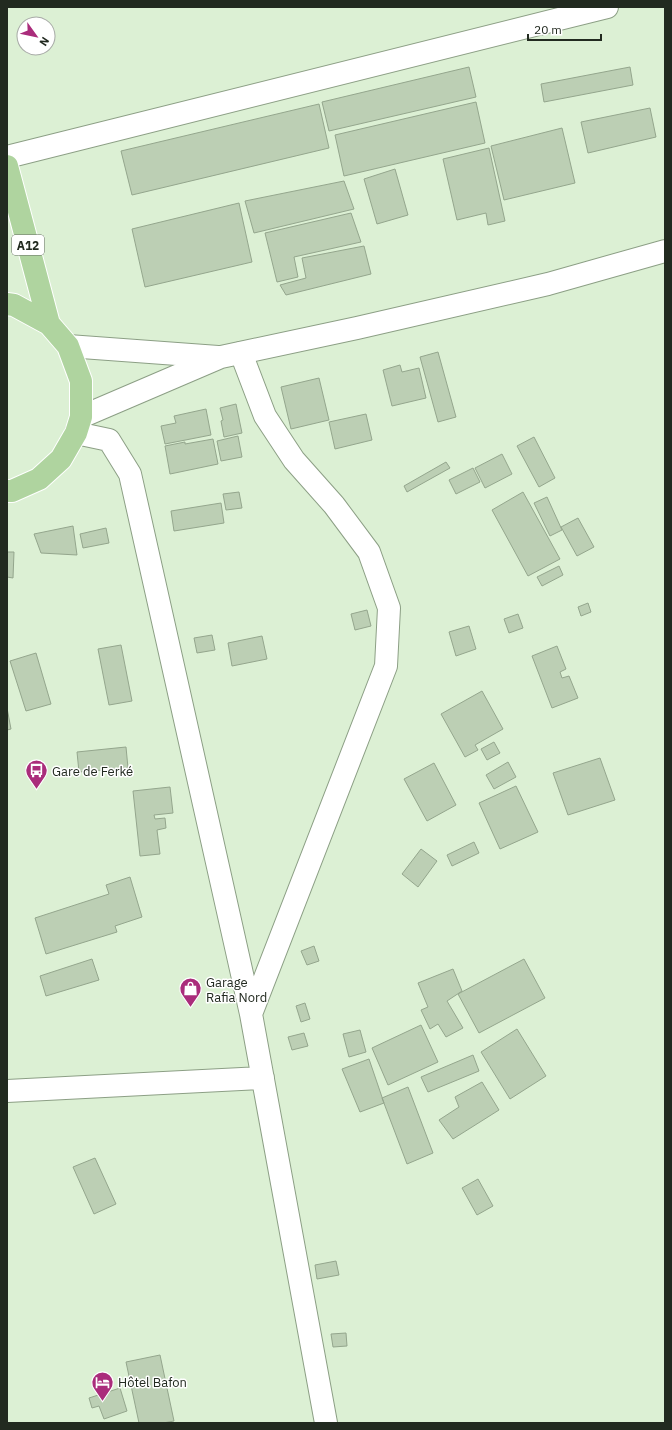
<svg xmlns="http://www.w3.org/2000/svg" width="672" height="1430" font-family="'IBM Plex Sans',sans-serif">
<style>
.building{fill:#bccfb4;stroke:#94a68d}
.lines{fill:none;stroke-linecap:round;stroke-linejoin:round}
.minor-casing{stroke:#8c9f85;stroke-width:24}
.tertiary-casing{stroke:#8c9f85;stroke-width:24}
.primary-casing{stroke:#fff;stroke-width:24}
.minor{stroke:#fff;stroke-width:22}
.tertiary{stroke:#fff;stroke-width:22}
.primary{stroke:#afd49f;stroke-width:22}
.labels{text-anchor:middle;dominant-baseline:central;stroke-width:3;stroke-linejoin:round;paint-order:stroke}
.shield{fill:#fff;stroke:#646a63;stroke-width:1}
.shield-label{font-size:12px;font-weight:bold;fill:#222a20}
.poi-label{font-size:13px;fill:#222a20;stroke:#fff;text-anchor:start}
</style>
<rect width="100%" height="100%" fill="#dcf0d4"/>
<path class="building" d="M 469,67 L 476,97 L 329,131 L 322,102 Z
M 630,67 L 633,85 L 544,102 L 541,84 Z
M 476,102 L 485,143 L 344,176 L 335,135 Z
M 319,104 L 329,148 L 132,195 L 121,151 Z
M 650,108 L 656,137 L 588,153 L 581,122 Z
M 562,128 L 575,183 L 504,200 L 491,146 Z
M 489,148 L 505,221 L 488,225 L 486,213 L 457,220 L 443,159 Z
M 395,169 L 408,215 L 377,224 L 364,179 Z
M 344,181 L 354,209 L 254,233 L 245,201 Z
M 239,203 L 252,262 L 145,287 L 132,229 Z
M 351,213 L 361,242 L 294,257 L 298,277 L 277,282 L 265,233 Z
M 364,246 L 371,274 L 286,295 L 280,285 L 306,278 L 302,258 Z
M 438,352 L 456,417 L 438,422 L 420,357 Z
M 400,365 L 402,372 L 419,368 L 426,398 L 392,406 L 383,370 Z
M 319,378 L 329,420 L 291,429 L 281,387 Z
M 236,404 L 242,433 L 224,437 L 221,421 L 223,420 L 220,408 Z
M 206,409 L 211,435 L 165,444 L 161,426 L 176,423 L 174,416 Z
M 366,414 L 372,440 L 335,449 L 329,422 Z
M 238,436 L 242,457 L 221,461 L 217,441 Z
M 534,437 L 555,478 L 539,487 L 517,446 Z
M 213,439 L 218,464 L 170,474 L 165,446 L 185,442 L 185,444 Z
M 502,454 L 512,474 L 485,488 L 475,468 Z
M 446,462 L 450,468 L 407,492 L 404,486 Z
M 473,468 L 480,482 L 456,494 L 449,480 Z
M 239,492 L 242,508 L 226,510 L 223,494 Z
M 523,492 L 560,559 L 528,576 L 492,510 Z
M 547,497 L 562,530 L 550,536 L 534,503 Z
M 221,503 L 224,523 L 174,531 L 171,511 Z
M 578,518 L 594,547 L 577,556 L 561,527 Z
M 73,526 L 77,555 L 41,553 L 34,534 Z
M 106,528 L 109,543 L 83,548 L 80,534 Z
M 7,552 L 14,552 L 13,578 L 7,577 Z
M 559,566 L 563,575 L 542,586 L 537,577 Z
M 588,603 L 591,612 L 581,616 L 578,607 Z
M 367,610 L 371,626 L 355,630 L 351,614 Z
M 518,614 L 523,628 L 509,633 L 504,619 Z
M 469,626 L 476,649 L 456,656 L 449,632 Z
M 212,635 L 215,650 L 197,653 L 194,638 Z
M 262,636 L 267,659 L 232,666 L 228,643 Z
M 121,645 L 132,701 L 109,705 L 98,649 Z
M 557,646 L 566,669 L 560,672 L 562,678 L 569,676 L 578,698 L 552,708 L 532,656 Z
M 36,653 L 51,704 L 26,711 L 10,661 Z
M 482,691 L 503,729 L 475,745 L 478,750 L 465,757 L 441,714 Z
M 7,708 L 11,729 L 7,730 Z
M 494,742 L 500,753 L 487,760 L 481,749 Z
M 126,747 L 128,768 L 79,772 L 77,752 Z
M 600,758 L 615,800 L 568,815 L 553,773 Z
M 508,762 L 516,777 L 494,789 L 486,775 Z
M 434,763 L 456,805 L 427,821 L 404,779 Z
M 516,786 L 538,832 L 500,849 L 479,803 Z
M 170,787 L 173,813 L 154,815 L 155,819 L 165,818 L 166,828 L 157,830 L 160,854 L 140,856 L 133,791 Z
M 474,842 L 479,853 L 452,866 L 447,855 Z
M 421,849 L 437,861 L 418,887 L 402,874 Z
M 130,877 L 142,917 L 115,926 L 117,932 L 46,954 L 35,918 L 109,894 L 106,885 Z
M 314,946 L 319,961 L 307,965 L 301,951 Z
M 92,959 L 99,980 L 46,996 L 40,976 Z
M 524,959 L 545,998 L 479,1033 L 458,994 Z
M 453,969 L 462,991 L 447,1001 L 463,1028 L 446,1037 L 438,1024 L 430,1029 L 421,1010 L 428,1007 L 418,983 Z
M 305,1003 L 310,1019 L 301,1022 L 296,1006 Z
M 421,1025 L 438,1062 L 388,1085 L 372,1048 Z
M 517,1029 L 546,1076 L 510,1099 L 481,1052 Z
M 360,1030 L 366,1052 L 349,1057 L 343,1034 Z
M 304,1033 L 308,1046 L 292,1050 L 288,1037 Z
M 473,1055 L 479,1071 L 428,1092 L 421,1077 Z
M 369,1059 L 384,1103 L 360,1112 L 342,1069 Z
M 482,1082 L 499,1110 L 453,1139 L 439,1120 L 459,1107 L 455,1097 Z
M 408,1087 L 433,1153 L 407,1164 L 382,1098 Z
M 95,1158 L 116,1204 L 94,1214 L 73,1167 Z
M 478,1179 L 493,1206 L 477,1215 L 462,1188 Z
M 336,1261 L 339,1275 L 317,1279 L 315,1265 Z
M 346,1333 L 347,1346 L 333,1347 L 331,1334 Z
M 160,1355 L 174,1421 L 163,1423 L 139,1423 L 126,1362 Z
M 120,1388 L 127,1411 L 104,1419 L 99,1406 L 92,1408 L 89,1398 Z"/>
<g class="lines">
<defs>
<path id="minor" d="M 7,157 L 607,7
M 241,353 L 265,416 L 294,460 L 334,505 L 369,552 L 389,608 L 386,666 L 251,1014
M 76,433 L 109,440 L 130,474 L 251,1014 L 326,1423
M 7,1091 L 263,1078"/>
<path id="tertiary" d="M 68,346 L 218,357
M 81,417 L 221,357 L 357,328 L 548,284 L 665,251"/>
<path id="primary" d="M 7,166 L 49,324
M 7,304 L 14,305 L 49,324 L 68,346 L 81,381 L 81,417 L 76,433 L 61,459 L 39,479 L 12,491 L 7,491"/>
</defs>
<use href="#minor" class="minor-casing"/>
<use href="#tertiary" class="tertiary-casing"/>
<use href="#primary" class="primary-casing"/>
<use href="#minor" class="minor"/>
<use href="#tertiary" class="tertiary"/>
<use href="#primary" class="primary"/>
</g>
<defs>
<symbol id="bus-pin" viewBox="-11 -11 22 30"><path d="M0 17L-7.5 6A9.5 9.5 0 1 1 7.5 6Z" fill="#aa2c7b" stroke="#fff"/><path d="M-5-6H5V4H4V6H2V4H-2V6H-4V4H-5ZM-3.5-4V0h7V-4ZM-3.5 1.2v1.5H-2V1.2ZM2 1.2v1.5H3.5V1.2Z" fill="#fff"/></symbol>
<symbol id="shop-pin" viewBox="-11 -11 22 30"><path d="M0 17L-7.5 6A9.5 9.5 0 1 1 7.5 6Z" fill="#aa2c7b" stroke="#fff"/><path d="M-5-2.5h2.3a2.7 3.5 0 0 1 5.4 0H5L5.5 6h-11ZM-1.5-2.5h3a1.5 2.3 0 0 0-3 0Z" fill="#fff"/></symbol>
<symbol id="hotel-pin" viewBox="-11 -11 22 30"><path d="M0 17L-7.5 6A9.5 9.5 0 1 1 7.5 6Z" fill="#aa2c7b" stroke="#fff"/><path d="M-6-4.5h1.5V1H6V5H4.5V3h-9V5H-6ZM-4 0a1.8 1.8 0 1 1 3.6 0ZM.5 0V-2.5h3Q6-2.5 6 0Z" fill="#fff"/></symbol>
</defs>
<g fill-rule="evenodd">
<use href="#bus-pin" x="24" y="758" width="25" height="34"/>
<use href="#shop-pin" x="178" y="976" width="25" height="34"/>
<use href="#hotel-pin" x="90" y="1370" width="25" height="34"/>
</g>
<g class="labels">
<rect class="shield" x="12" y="235" width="32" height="20" rx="3"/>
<g class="shield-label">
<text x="28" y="245">A12</text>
</g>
<g class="poi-label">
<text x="52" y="771">Gare de Ferké</text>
<text x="206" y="982">Garage<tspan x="206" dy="15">Rafia Nord</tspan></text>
<text x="118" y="1382">Hôtel Bafon</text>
</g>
</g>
<rect width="672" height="1430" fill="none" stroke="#222a20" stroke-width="16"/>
<g transform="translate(36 36) rotate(123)"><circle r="19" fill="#ffffff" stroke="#a7aaa6"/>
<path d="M0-3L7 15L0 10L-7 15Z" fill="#aa2c7b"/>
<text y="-6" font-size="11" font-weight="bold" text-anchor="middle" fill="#222a20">N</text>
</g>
<path d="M528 34v6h73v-6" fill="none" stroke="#222a20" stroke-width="2"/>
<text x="534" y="34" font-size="12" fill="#222a20" stroke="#ffffff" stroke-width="3" paint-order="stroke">20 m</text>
</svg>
